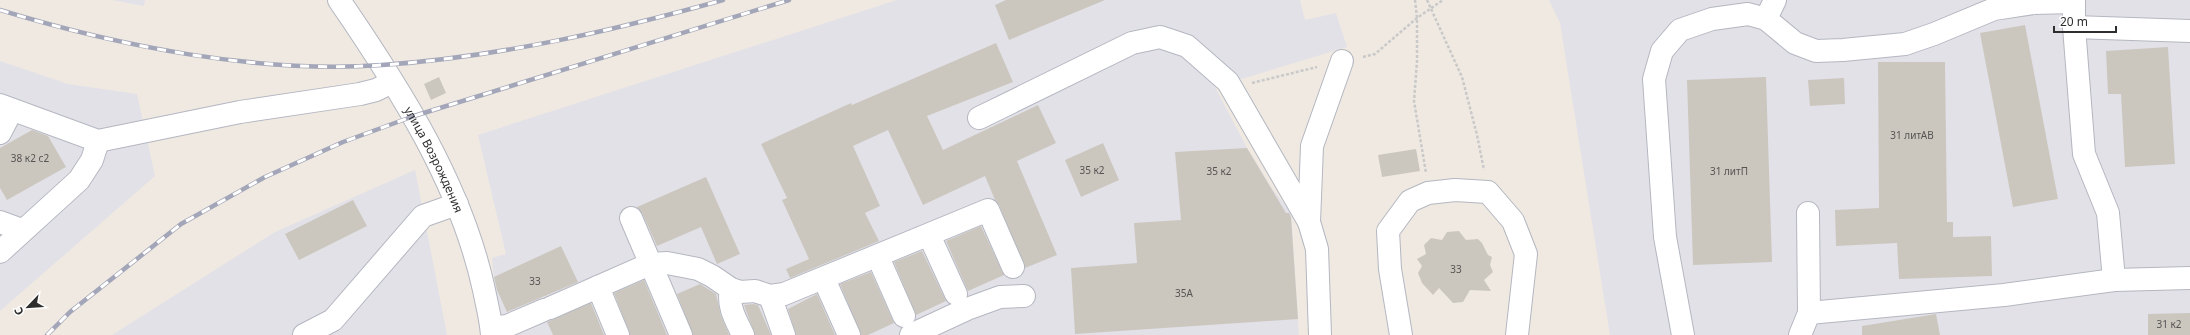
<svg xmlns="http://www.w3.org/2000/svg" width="2190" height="335" font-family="'Noto Sans',sans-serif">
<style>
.industrial{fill:#e3e1e8}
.building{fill:#cbc7bf}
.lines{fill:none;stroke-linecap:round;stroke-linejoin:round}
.minor-casing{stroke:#b4b7c1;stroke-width:24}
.path{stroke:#c9c9c9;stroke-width:2.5;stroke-dasharray:3 2;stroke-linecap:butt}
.minor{stroke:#fff;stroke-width:22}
.rail-casing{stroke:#a3a6b8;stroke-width:4.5}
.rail{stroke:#fff;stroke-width:3;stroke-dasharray:9;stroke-linecap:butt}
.labels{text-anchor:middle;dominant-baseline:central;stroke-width:3;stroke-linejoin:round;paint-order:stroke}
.number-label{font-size:10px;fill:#555452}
.street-label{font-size:12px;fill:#2e2e2e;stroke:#fff}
</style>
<rect width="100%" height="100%" fill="#efe9e1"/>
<path class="industrial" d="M 112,0 L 145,0 L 144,6 Z
M 897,0 L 1300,0 L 1305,20 L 1336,13 L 1347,47 L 1215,87 L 1247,148 L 1273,190 L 1291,212 L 1299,335 L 499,335 L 492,258 L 506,254 L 478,135 Z
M 1549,0 L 2190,0 L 2190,335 L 1610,335 L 1560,23 Z
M 0,61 L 68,84 L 137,94 L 155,176 L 0,311 Z
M 415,170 L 447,335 L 112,335 L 275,232 Z"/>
<path class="building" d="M 1006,0 L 1105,0 L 1009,40 L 995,5 Z
M 2025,25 L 2058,199 L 2013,207 L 1980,33 Z
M 996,43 L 1013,82 L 927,116 L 943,150 L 1038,105 L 1056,143 L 1017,161 L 1057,255 L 1025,268 L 999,205 L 995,200 L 985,176 L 923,205 L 888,130 L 853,146 L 880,206 L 865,213 L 879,241 L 790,278 L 786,269 L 809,259 L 782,200 L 787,198 L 761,144 L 851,103 L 852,105 Z
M 2168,47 L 2175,164 L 2125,167 L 2121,94 L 2108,94 L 2106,51 Z
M 1878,62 L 1945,62 L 1947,222 L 1953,222 L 1953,237 L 1991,236 L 1992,276 L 1899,279 L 1897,243 L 1836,246 L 1835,210 L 1879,208 Z
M 439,77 L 446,93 L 431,100 L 424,84 Z
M 1766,77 L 1772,262 L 1693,265 L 1687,80 Z
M 1844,78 L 1845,104 L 1810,106 L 1808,80 Z
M 32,130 L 48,136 L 66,167 L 7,200 L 0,188 L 0,148 Z
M 1103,143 L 1119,180 L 1081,197 L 1065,160 Z
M 1247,148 L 1286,213 L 1289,213 L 1291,217 L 1298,319 L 1075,334 L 1071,268 L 1137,263 L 1134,223 L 1181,220 L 1175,152 Z
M 1416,149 L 1420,171 L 1382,177 L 1378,155 Z
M 706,177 L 740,254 L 717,264 L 701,227 L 657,246 L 642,213 L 637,207 Z
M 353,200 L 367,226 L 299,260 L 285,234 Z
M 981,226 L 1004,275 L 968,291 L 946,241 Z
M 1459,231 L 1466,240 L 1478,239 L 1482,243 L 1488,255 L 1492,257 L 1490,265 L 1493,272 L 1484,280 L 1491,291 L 1470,290 L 1463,302 L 1453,303 L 1439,288 L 1433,295 L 1422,283 L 1418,273 L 1422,266 L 1417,259 L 1426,254 L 1424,245 L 1431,238 L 1442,240 L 1447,232 Z
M 561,246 L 578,282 L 507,312 L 497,290 L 494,277 Z
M 922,251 L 946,301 L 916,315 L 894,262 Z
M 871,272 L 894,323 L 868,335 L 861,335 L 840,284 Z
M 644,280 L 667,335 L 630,335 L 614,293 Z
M 700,284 L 716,294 L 721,316 L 729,335 L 693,335 L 677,294 Z
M 817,294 L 835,335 L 796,335 L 788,309 Z
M 591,303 L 604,335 L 553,335 L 547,322 Z
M 753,304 L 758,305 L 771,335 L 755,335 L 744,305 Z
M 2190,313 L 2190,335 L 2148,335 L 2148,314 Z
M 1936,314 L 1940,335 L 1862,335 L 1862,326 Z"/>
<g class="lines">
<defs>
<g id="minor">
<path id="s1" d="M 339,0 C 400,89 461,184 484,290 C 487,305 491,320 492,335"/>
<path d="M 2074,0 L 2074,27 L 2084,154 L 2108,213 L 2114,280"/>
<path d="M 1766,19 L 1775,0"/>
<path d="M 2074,27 L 2190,31"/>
<path d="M 0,105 L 98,141 L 240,112 L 360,94 L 376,90 L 392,82"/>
<path d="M 979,118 L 1132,43 L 1160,37 L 1187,46 L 1228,82 L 1309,222 L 1317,249 L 1320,335"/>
<path d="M 0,133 L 12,110"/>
<path d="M 1808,213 L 1809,313"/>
<path d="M 631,218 L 681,335"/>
<path d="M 0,222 L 22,230"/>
<path d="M 1309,222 L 1312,146 L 1342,61"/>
<path d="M 929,235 L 956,294"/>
<path d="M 0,252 L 79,180 L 92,160 L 98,141"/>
<path d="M 878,257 L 904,316"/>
<path d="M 824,279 L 849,335"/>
<path d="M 598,287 L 618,335"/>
<path d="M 731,289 C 727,306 736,320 743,335"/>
<path d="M 770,296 L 784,335"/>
<path d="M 550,308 L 650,264 L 667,263 L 698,269 L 712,276 L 731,289 L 740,292 L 755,291 L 770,296 L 784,294 L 988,210 L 1013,267"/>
<path d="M 492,328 L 507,326 L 544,310"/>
<path d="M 304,335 L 333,320 L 423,216 L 457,204"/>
<path d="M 911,335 L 967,309 L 1000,297 L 1024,296"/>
<path d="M 1401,335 L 1390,269 L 1388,231 L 1410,201 L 1428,193 L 1455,190 L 1488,192 L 1513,221 L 1526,254 L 1517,335"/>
<path d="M 1683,335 L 1665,237 L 1654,79 L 1662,51 L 1680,30 L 1712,19 L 1748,14 L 1766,19 L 1795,43 L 1816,51 L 1843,50 L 1905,44 L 1934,34 L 1994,9 L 2034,3 L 2074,2"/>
<path d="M 1800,335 L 1809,313 L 2004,295 L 2114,280 L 2190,278"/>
</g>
</defs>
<use href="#minor" class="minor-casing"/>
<path class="path" d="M 1415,0 L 1417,18 L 1417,61 L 1414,101 L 1426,173
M 1427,0 L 1462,77 L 1477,135 L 1484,170
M 1363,57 L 1375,54 L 1417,18 L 1443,0
M 1252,83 L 1317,67"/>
<use href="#minor" class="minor"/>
<defs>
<path id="rail" d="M 0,10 C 117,46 260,74 382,65 C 498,57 612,31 723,0
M 47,335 L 70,312 L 181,224 L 265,177 L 343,142 L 414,116 L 789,0"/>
</defs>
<use href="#rail" class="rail-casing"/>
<use href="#rail" class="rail"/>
</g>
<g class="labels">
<g class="number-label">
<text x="1912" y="135">31 литАВ</text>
<text x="30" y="158">38 к2 с2</text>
<text x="1092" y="170">35 к2</text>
<text x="1219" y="171">35 к2</text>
<text x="1729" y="171">31 литП</text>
<text x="1456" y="269">33</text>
<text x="535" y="281">33</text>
<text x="1184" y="293">35А</text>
<text x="2169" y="324">31 к2</text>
</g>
<g class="street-label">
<text stroke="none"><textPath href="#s1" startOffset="186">улица Возрождения</textPath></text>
</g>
</g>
<g transform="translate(28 307) rotate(245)" stroke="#ffffff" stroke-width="3" paint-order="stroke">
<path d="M0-3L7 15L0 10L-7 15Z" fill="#2e2e2e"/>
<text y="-6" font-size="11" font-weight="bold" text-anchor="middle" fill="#2e2e2e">С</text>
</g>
<path d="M2054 26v6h62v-6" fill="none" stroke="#2e2e2e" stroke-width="2"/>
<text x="2060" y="26" font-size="12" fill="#2e2e2e" stroke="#ffffff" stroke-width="3" paint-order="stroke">20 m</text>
</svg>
